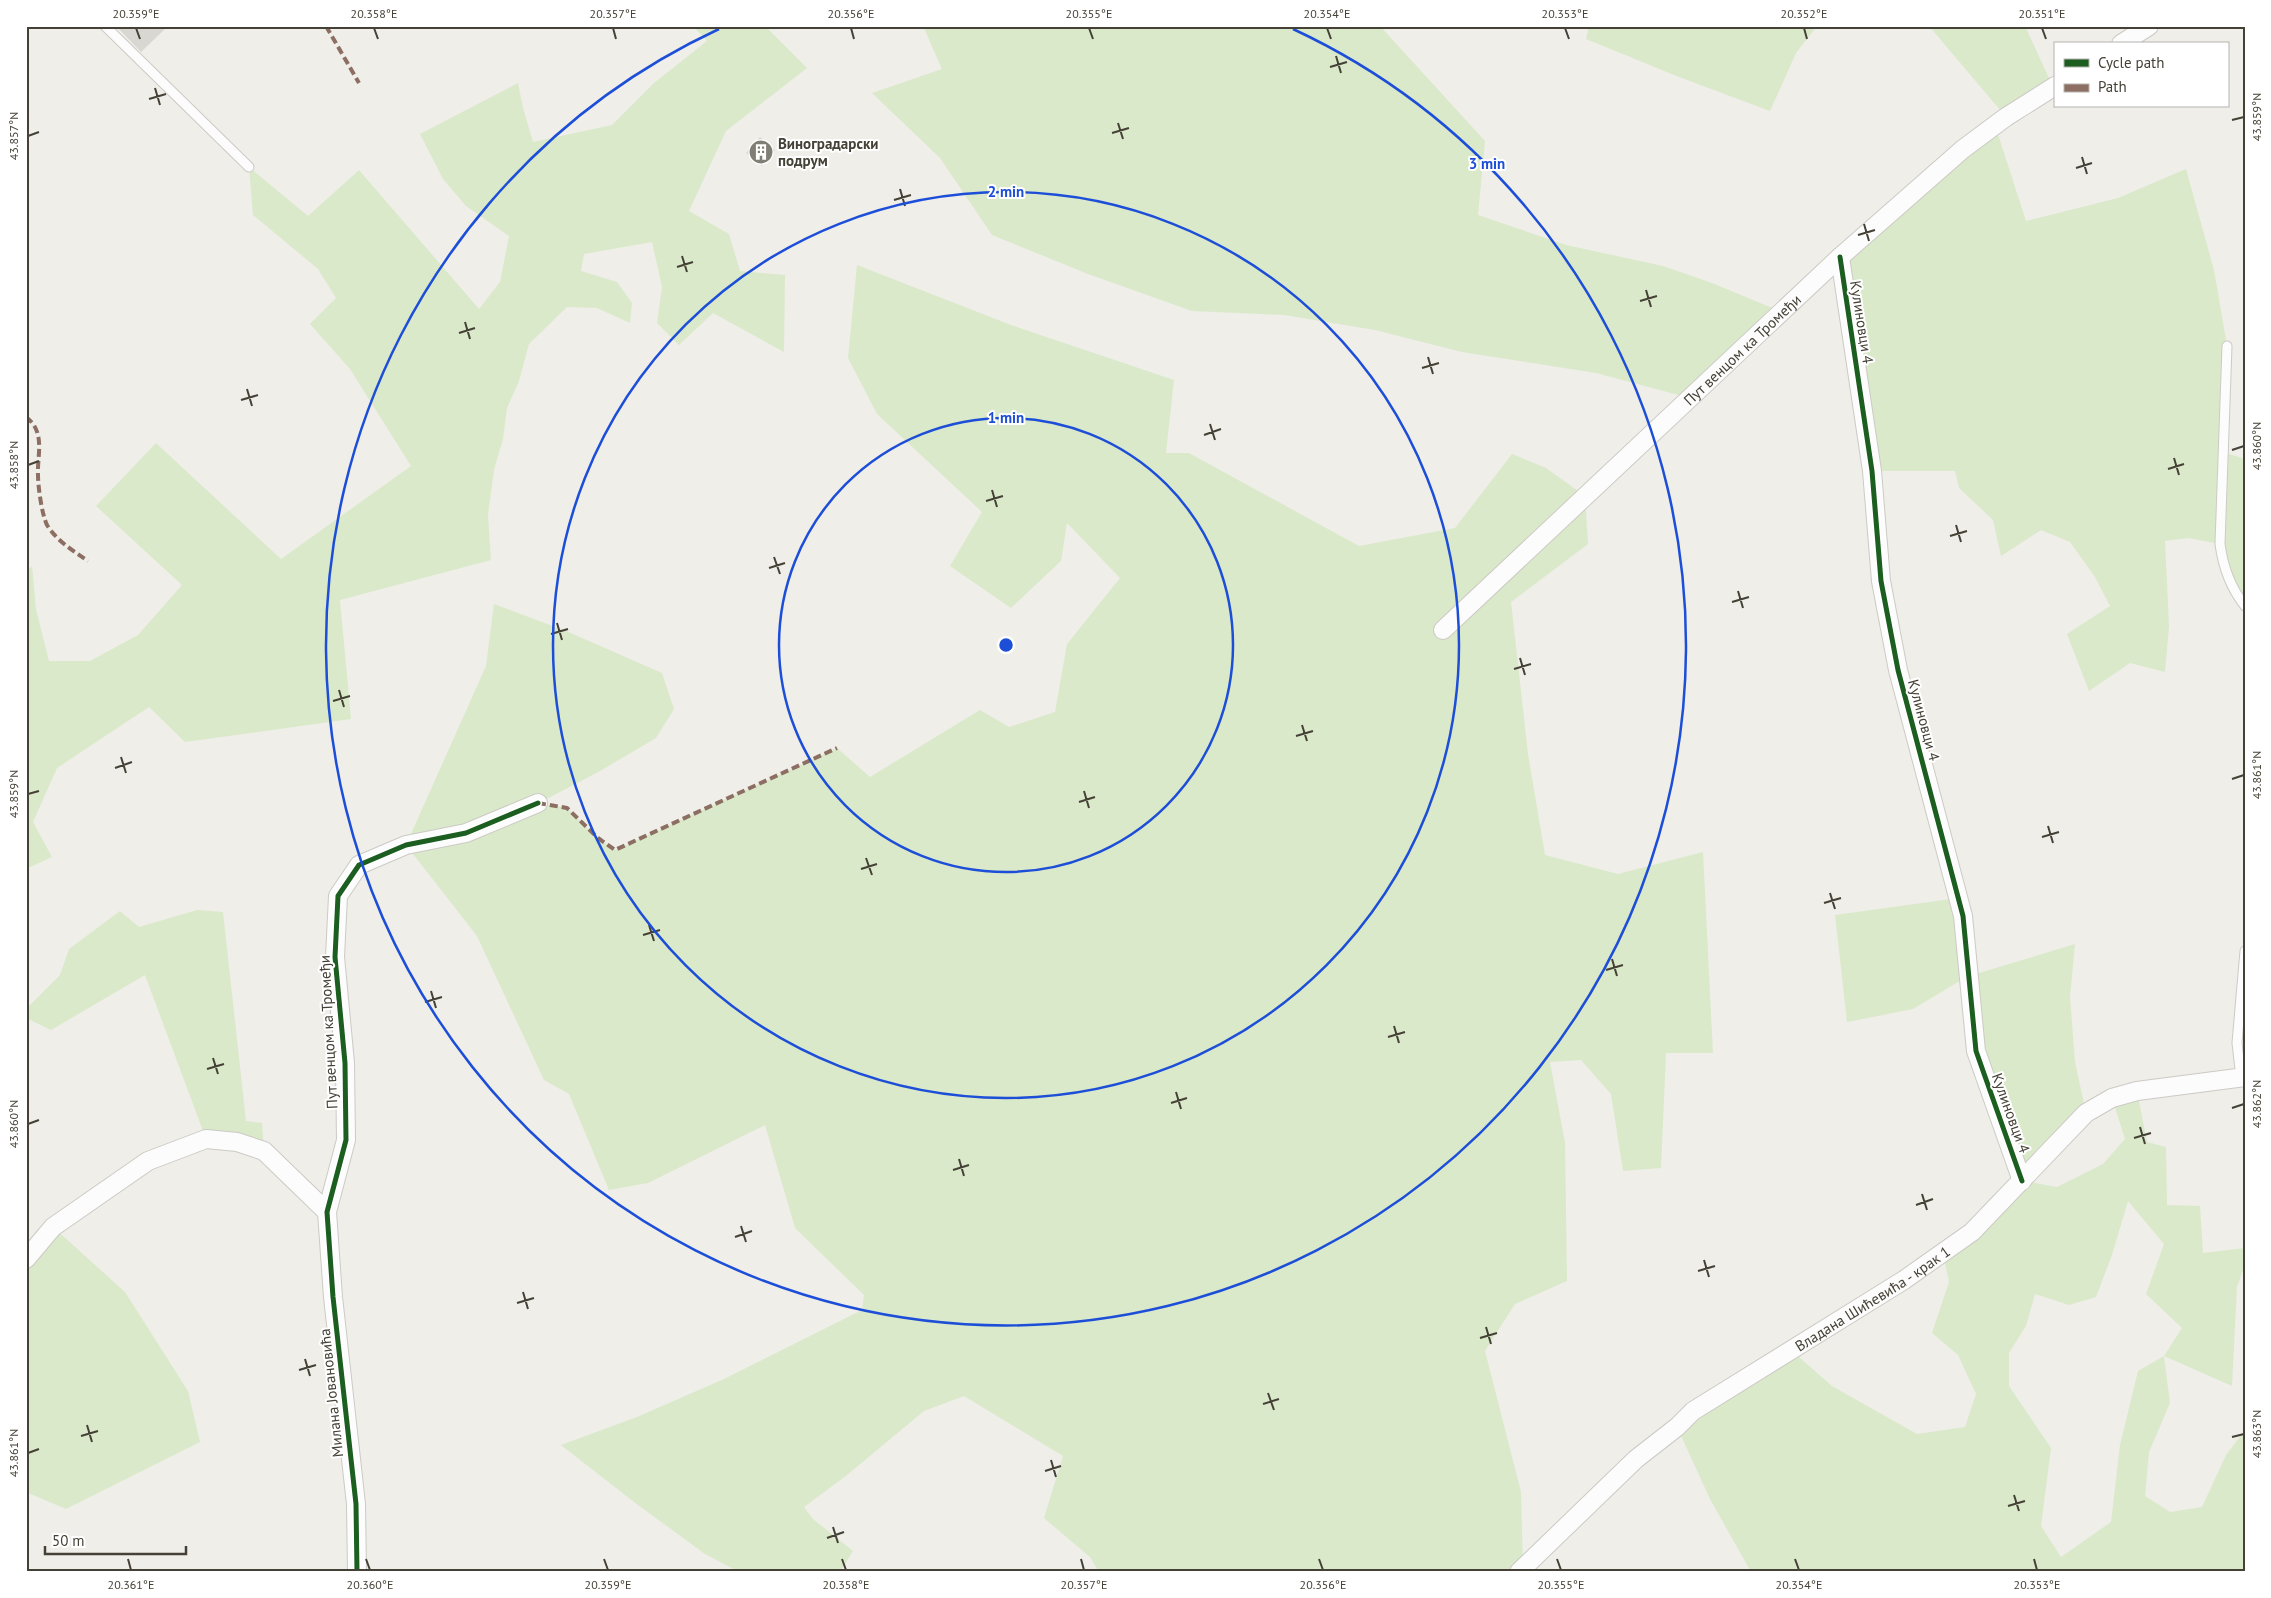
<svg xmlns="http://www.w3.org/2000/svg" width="2271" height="1598" font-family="'PT Sans',sans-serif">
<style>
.green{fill:#dae9ca;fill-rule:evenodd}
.building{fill:#d9d7d1}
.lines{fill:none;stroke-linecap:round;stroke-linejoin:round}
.lane-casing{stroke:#cccac5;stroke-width:11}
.street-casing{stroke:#cccac5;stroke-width:20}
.lane{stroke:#fdfcfc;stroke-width:9}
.street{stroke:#fdfcfc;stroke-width:18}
.quiet{stroke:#8d6e63;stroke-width:4;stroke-dasharray:8 4;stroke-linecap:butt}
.cycleway-casing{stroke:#fff;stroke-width:8}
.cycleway{stroke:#1b5e20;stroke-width:5}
.ticks{fill:none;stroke:#454136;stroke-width:2}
.ring{fill:none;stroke:#1d4ed8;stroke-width:2.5}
.labels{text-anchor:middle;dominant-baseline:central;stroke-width:4;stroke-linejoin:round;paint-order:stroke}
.poi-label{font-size:15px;font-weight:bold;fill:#454136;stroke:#fff;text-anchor:start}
.street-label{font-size:15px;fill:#454136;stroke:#fff}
.centre{fill:#1d4ed8;stroke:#fff;stroke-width:2.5}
.ring-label{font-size:15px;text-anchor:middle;font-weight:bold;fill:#1d4ed8;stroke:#fff;stroke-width:4;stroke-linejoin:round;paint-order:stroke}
.neatline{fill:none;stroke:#454136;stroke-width:2}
.ticks-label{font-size:12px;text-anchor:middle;fill:#454136}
</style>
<rect width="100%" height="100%" fill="#efeee9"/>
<path class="green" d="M 693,26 L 765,26 L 807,68 L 726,131 L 689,211 L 729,234 L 740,271 L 785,275 L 784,352 L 713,313 L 679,345 L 657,323 L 662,287 L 652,242 L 584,254 L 581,271 L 617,282 L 632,303 L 630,323 L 597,308 L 567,307 L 529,344 L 519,381 L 507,408 L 503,439 L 494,470 L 488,515 L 491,560 L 340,600 L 351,719 L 185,742 L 149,707 L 57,768 L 33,822 L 52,857 L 26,869 L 26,572 L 32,566 L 36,609 L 49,661 L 90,661 L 138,635 L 182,585 L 96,506 L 156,443 L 281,559 L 411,466 L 350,369 L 310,324 L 336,298 L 318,269 L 253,215 L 249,167 L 308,216 L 359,170 L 479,309 L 500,282 L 509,236 L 466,206 L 443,179 L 420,134 L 518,83 L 523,108 L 533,142 L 612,125 L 654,83 L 707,41 Z
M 923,26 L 1380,26 L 1485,141 L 1478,215 L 1566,245 L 1663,266 L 1712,283 L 1782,312 L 1690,398 L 1596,373 L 1462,352 L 1375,330 L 1284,315 L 1192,311 L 1088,274 L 992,235 L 940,158 L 872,93 L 942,69 Z
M 1589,26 L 1817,26 L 1796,53 L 1770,111 L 1679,77 L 1586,39 Z
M 1929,26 L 2025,26 L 2053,87 L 2006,117 Z
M 1995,125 L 2026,221 L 2118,198 L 2186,169 L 2214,270 L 2227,346 L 2223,452 L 2245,459 L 2245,606 L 2239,599 L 2220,544 L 2188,538 L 2165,541 L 2169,626 L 2165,672 L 2130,663 L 2089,691 L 2067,634 L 2110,606 L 2095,577 L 2070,542 L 2041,530 L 2001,556 L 1993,520 L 1959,488 L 1955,471 L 1872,471 L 1840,257 Z
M 857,265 L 1011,325 L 1174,380 L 1166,453 L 1189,453 L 1359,546 L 1455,528 L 1512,454 L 1546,468 L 1585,496 L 1588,544 L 1511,602 L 1528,754 L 1545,855 L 1618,874 L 1703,852 L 1713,1053 L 1666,1053 L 1661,1168 L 1623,1171 L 1611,1094 L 1581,1060 L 1550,1062 L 1565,1143 L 1567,1281 L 1515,1304 L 1485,1351 L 1521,1492 L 1523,1567 L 1519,1572 L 1099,1572 L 1090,1557 L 1044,1518 L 1063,1456 L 964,1396 L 924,1411 L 847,1475 L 804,1507 L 813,1519 L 853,1551 L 840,1572 L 739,1572 L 705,1554 L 634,1502 L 561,1445 L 637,1417 L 724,1379 L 862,1310 L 864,1295 L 795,1228 L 765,1125 L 648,1183 L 609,1190 L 569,1094 L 544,1080 L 477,936 L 406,845 L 486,666 L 494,604 L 566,631 L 662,673 L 674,709 L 656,738 L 600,771 L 539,803 L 567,808 L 598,838 L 615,850 L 837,748 L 870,777 L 980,710 L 1009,727 L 1055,712 L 1067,644 L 1120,578 L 1067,523 L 1061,561 L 1011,608 L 950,566 L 982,512 L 877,414 L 848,358 Z
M 1958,898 L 1969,976 L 2075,944 L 2070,997 L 2075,1062 L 2086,1113 L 2023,1181 L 2057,1187 L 2103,1164 L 2125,1139 L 2112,1098 L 2137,1091 L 2147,1142 L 2166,1147 L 2167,1205 L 2200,1206 L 2203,1253 L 2245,1248 L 2245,1264 L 2237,1287 L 2232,1386 L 2164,1356 L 2170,1403 L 2149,1452 L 2145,1496 L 2170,1512 L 2202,1507 L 2226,1455 L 2245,1430 L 2245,1572 L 1751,1572 L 1710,1499 L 1677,1427 L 1791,1350 L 1832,1386 L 1917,1434 L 1965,1427 L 1976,1394 L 1958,1355 L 1932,1333 L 1949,1282 L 1943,1253 L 2022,1181 L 1976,1051 L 1968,976 L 1913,1009 L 1847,1022 L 1835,915 ZM 2128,1201 L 2164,1244 L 2146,1294 L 2182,1328 L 2164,1356 L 2138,1371 L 2120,1445 L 2111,1522 L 2061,1557 L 2041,1526 L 2051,1448 L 2009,1386 L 2009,1353 L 2026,1326 L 2035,1294 L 2069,1305 L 2096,1297 L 2112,1255 Z
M 197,910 L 223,912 L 246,1121 L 262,1123 L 264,1151 L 206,1139 L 145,975 L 51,1030 L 26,1018 L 26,1009 L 60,975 L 69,949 L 120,911 L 139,927 Z
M 53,1227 L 125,1292 L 188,1391 L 200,1442 L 66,1509 L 26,1492 L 26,1259 Z"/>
<path class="building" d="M 116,26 L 168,26 L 141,52 Z
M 760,137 L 775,150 L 762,166 L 746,153 Z"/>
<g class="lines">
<defs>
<path id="lane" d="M 105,26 L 249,167
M 2227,346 L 2220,544 C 2223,567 2230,587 2245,606
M 2241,1078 L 2237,1043 L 2245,951"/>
<g id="street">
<path d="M 2121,44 L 2149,26"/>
<path d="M 1840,257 L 1872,471 L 1881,581 L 1898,670 L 1963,916 L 1976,1051 L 2022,1181"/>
<path id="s1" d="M 1443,630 L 1840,257 L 1963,149 L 2006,117 L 2055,86"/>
<path d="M 26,1259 L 53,1227 L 148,1161 L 206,1139 L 237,1142 L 264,1151 L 327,1212"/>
<path d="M 357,1572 L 356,1504 L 333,1297 L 327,1212 L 346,1140 L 345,1063 L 335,957 L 338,896 L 359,865 L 406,845 L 466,833 L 538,803"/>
<path id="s2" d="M 1519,1572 L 1636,1459 L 1677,1427 L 1693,1411 L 1904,1280 L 1972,1232 L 2086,1113 L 2112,1098 L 2137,1091 L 2245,1077"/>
</g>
</defs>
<use href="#lane" class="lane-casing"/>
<use href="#street" class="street-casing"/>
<use href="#lane" class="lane"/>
<use href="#street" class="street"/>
<path class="quiet" d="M 326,26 L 359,83
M 26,417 C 46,432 37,455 38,475 C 38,487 42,515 47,525 C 57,541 72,550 88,561
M 538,803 L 567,808 L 598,838 L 615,850 L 837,748"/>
<defs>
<path id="cycleway" d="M 1840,257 L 1872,471 L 1881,581 L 1898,670 L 1963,916 L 1976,1051 L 2022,1181
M 357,1572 L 356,1504 L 333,1297 L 327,1212 L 346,1140 L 345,1063 L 335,957 L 338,896 L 359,865 L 406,845 L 466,833 L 538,803"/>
</defs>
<use href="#cycleway" class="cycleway-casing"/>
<use href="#cycleway" class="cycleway"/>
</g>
<path class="ticks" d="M 136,28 L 140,39M 374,28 L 378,39M 613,28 L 616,39M 851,28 L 854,39M 1089,28 L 1093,39M 1327,28 L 1331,39M 1565,28 L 1569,39M 1804,28 L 1807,39M 2042,28 L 2046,39M 1336,56 L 1341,73M 1330,67 L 1347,62M 155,88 L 160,105M 149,99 L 166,94M 2232,120 L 2244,117M 1118,123 L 1123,139M 1112,133 L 1129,128M 28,136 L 39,132M 2082,157 L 2087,174M 2076,168 L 2092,163M 900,189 L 905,206M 894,200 L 911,195M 1864,224 L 1869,241M 1858,235 L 1875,230M 682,256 L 687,272M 677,267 L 693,262M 1646,290 L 1651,307M 1640,301 L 1657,296M 465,322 L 470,339M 459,333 L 475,328M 1428,357 L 1433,374M 1422,368 L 1439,363M 247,389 L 252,406M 241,400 L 258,395M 1210,424 L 1215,440M 1204,435 L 1221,429M 2232,450 L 2244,446M 2174,458 L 2179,475M 28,465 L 39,461M 2168,469 L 2184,464M 992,490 L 997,507M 986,501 L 1003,496M 1956,525 L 1961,542M 1950,536 L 1967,531M 774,557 L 780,574M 769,568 L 785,563M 1738,591 L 1743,608M 1732,602 L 1749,597M 557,623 L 562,640M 551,634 L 568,629M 1520,658 L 1525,675M 1514,669 L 1531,664M 339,690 L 344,707M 333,701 L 350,696M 1302,725 L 1307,741M 1296,736 L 1313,731M 121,757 L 126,773M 115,768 L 132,762M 2232,779 L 2244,775M 1084,791 L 1089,808M 28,794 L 39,791M 1079,802 L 1095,797M 2048,826 L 2053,843M 2042,837 L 2059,832M 866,858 L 872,875M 861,869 L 877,864M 1830,893 L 1835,909M 1824,903 L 1841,898M 649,925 L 654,941M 643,935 L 660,930M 1612,959 L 1617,976M 1606,970 L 1623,965M 431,991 L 436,1008M 425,1002 L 442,997M 1394,1026 L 1399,1043M 1388,1037 L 1405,1032M 213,1058 L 218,1074M 207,1069 L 224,1064M 1176,1092 L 1181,1109M 1171,1103 L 1187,1098M 2232,1108 L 2244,1104M 28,1124 L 39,1120M 2140,1127 L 2145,1144M 2134,1138 L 2151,1133M 959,1159 L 964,1176M 953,1170 L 969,1165M 1922,1194 L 1927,1210M 1916,1205 L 1933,1199M 741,1226 L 746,1242M 735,1237 L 752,1231M 1704,1260 L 1709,1277M 1698,1271 L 1715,1266M 523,1292 L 528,1309M 517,1303 L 534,1298M 1486,1327 L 1491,1344M 1480,1338 L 1497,1333M 305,1359 L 310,1376M 299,1370 L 316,1365M 1268,1393 L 1274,1410M 1263,1404 L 1279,1399M 87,1425 L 92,1442M 81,1436 L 98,1431M 2232,1437 L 2244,1434M 28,1453 L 39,1449M 1051,1460 L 1056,1477M 1045,1471 L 1061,1466M 2014,1495 L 2019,1511M 2008,1506 L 2025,1501M 833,1527 L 838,1543M 827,1538 L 844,1532M 128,1559 L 131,1570M 366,1559 L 370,1570M 604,1559 L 608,1570M 842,1559 L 846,1570M 1081,1559 L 1084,1570M 1319,1559 L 1323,1570M 1557,1559 L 1561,1570M 1795,1559 L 1799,1570M 2034,1559 L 2037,1570"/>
<g class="ring">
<circle cx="1006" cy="645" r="227"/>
<circle cx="1006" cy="645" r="453"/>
<path d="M1293 29A680 680 0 1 1 719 29"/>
</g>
<defs>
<symbol id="building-disc" viewBox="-11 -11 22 22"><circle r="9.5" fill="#807e75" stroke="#fff"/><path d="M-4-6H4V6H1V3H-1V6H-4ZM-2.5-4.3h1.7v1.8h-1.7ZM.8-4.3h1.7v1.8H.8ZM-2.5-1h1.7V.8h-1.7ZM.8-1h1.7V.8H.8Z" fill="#fff"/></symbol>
</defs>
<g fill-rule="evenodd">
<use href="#building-disc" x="747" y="138" width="28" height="28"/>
</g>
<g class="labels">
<g class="poi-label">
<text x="778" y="143">Виноградарски<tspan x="778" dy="17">подрум</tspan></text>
</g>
<g class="street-label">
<text transform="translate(1862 322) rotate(81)">Кулиновци 4</text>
<text stroke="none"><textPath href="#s1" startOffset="410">Пут венцом ка Тромеђи</textPath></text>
<text transform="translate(1924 720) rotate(75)">Кулиновци 4</text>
<text transform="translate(328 1032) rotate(-93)">Пут венцом ка Тромеђи</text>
<text transform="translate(2011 1113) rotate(70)">Кулиновци 4</text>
<text stroke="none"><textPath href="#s2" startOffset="449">Владана Шићевића - крак 1</textPath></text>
<text transform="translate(331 1393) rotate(-96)">Милана Јовановића</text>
</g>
</g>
<circle cx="1006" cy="645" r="8" class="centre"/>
<g class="ring-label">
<text x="1487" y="169">3 min</text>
<text x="1006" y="197">2 min</text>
<text x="1006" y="423">1 min</text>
</g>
<rect width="2271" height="1598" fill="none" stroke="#ffffff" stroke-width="55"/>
<rect x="2054" y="42" width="175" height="65" fill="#ffffff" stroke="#b5b3af"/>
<rect x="2064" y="59" width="25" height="8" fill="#1b5e20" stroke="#b5b3af"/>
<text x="2098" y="68" font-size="15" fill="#454136">Cycle path</text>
<rect x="2064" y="84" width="25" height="8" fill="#8d6e63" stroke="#b5b3af"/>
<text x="2098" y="92" font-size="15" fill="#454136">Path</text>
<path d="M45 1546v8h141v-8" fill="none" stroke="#454136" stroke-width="2.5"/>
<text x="52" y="1546" font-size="15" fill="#454136" stroke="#ffffff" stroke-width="4" paint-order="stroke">50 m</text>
<rect x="28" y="28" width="2216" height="1542" class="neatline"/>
<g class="ticks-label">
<text x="136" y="18">20.359°E</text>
<text x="374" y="18">20.358°E</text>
<text x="613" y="18">20.357°E</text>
<text x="851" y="18">20.356°E</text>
<text x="1089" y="18">20.355°E</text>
<text x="1327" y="18">20.354°E</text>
<text x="1565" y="18">20.353°E</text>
<text x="1804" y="18">20.352°E</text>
<text x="2042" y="18">20.351°E</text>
<text transform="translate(2257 117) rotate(-90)" y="4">43.859°N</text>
<text transform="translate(14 136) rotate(-90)" y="4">43.857°N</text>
<text transform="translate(2257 446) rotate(-90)" y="4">43.860°N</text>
<text transform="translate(14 465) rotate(-90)" y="4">43.858°N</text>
<text transform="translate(2257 775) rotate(-90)" y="4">43.861°N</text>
<text transform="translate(14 794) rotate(-90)" y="4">43.859°N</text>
<text transform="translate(2257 1104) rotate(-90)" y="4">43.862°N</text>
<text transform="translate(14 1124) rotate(-90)" y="4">43.860°N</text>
<text transform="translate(2257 1434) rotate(-90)" y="4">43.863°N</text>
<text transform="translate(14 1453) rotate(-90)" y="4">43.861°N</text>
<text x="131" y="1589">20.361°E</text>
<text x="370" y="1589">20.360°E</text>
<text x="608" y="1589">20.359°E</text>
<text x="846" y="1589">20.358°E</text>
<text x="1084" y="1589">20.357°E</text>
<text x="1323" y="1589">20.356°E</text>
<text x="1561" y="1589">20.355°E</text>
<text x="1799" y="1589">20.354°E</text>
<text x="2037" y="1589">20.353°E</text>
</g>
</svg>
